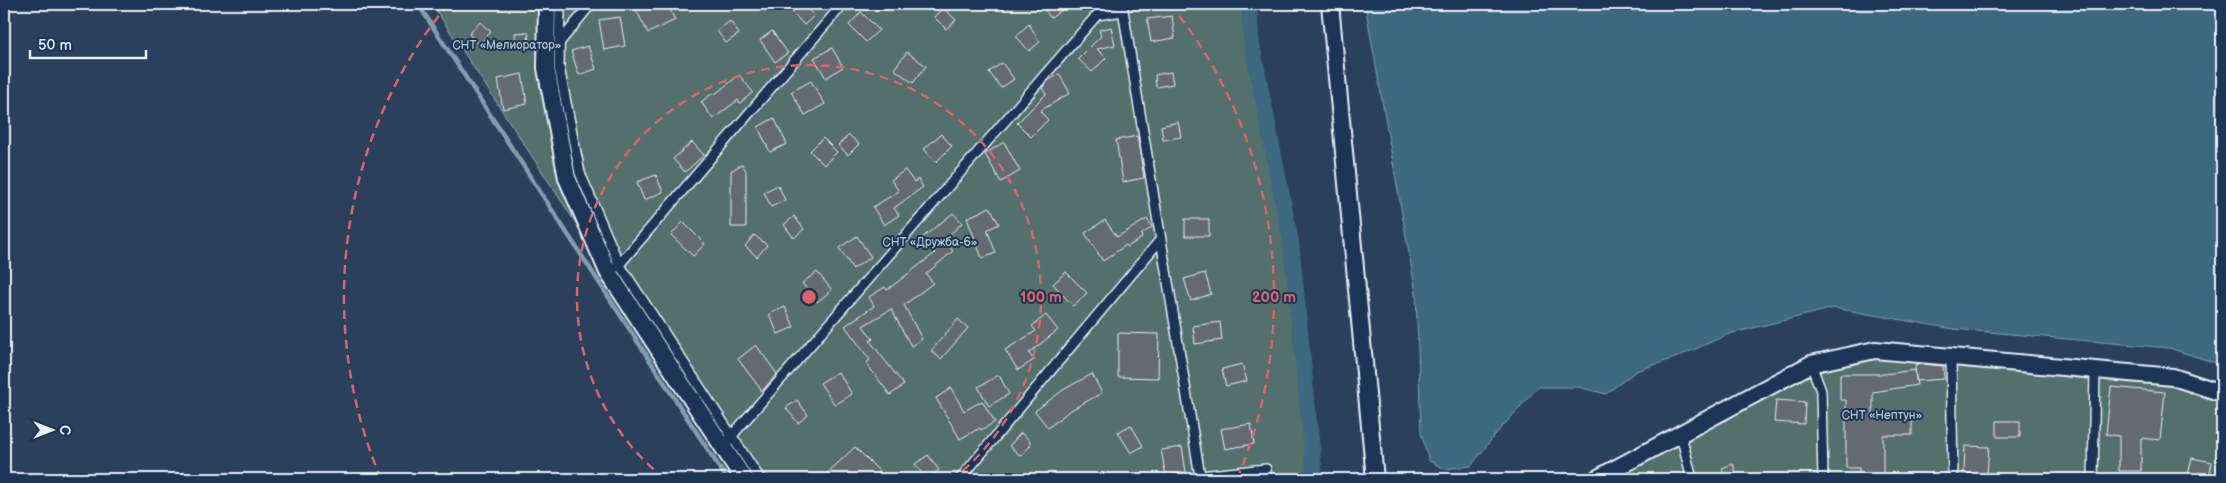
<svg xmlns="http://www.w3.org/2000/svg" width="2226" height="483" font-family="'Balsamiq Sans',sans-serif">
<style>
.green{fill:#536f6c;stroke:#9eb0b2}
.water{fill:#3c6882;stroke:#819fb1}
.lines{fill:none;stroke-linecap:round;stroke-linejoin:round}
.stream{stroke:#819fb1;stroke-width:4.5}
.canal{stroke:#3c6882;stroke-width:16}
.building{fill:#646a70;stroke:#e8f1f8}
.lane-casing{stroke:#e8f1f8;stroke-width:12}
.street-casing{stroke:#e8f1f8;stroke-width:20}
.lane{stroke:#1d3557;stroke-width:9}
.street{stroke:#1d3557;stroke-width:16}
.ring{fill:none;stroke:#db6466;stroke-width:2.5;stroke-dasharray:9 6}
.labels{text-anchor:middle;dominant-baseline:central;stroke-width:4;stroke-linejoin:round;paint-order:stroke}
.park-label{font-size:12px;fill:#b4c4c7;stroke:#1d3557}
.centre{fill:#db6466;stroke:#1d3557;stroke-width:2.5}
.ring-label{font-size:15px;text-anchor:middle;font-weight:bold;fill:#db6466;stroke:#1d3557;stroke-width:4;stroke-linejoin:round;paint-order:stroke}
</style>
<rect width="100%" height="100%" fill="#2b405c"/>
<filter id="ink" filterUnits="userSpaceOnUse"><feTurbulence type="fractalNoise" baseFrequency=".02" numOctaves="2"/><feDisplacementMap in="SourceGraphic" scale="10" xChannelSelector="R" yChannelSelector="G"/><feConvolveMatrix kernelMatrix="1 2 1 2 8 2 1 2 1" color-interpolation-filters="sRGB"/></filter>
<g filter="url(#ink)">
<path class="green" d="M 432,4 L 1249,4 L 1251,39 L 1291,242 L 1315,479 L 744,479 Z
M 1875,350 L 2173,377 L 2222,393 L 2222,479 L 1580,479 L 1681,435 L 1811,364 Z"/>
<path class="water" d="M 1365,4 L 2222,4 L 2222,365 L 2169,348 L 1954,329 L 1834,308 L 1729,334 L 1675,358 L 1636,371 L 1606,394 L 1578,387 L 1538,387 L 1494,436 L 1471,466 L 1445,469 L 1429,461 L 1421,433 L 1416,293 Z"/>
<g class="lines">
<path class="stream" d="M 418,4 L 727,479"/>
<path class="canal" d="M 1249,4 L 1251,39 L 1291,242 L 1315,479"/>
</g>
<path class="building" d="M 633,4 L 667,4 L 675,20 L 648,33 Z
M 785,4 L 803,4 L 814,16 L 804,25 Z
M 1040,4 L 1070,4 L 1051,18 Z
M 943,8 L 956,20 L 946,29 L 934,17 Z
M 861,12 L 879,30 L 866,42 L 849,25 Z
M 1172,16 L 1175,38 L 1151,42 L 1147,19 Z
M 620,17 L 625,46 L 604,50 L 599,20 Z
M 730,21 L 739,34 L 726,43 L 717,31 Z
M 480,22 L 491,32 L 479,44 L 469,34 Z
M 1029,24 L 1040,42 L 1029,51 L 1016,36 Z
M 1111,27 L 1115,45 L 1097,49 L 1106,58 L 1092,72 L 1078,59 L 1101,36 L 1099,30 Z
M 772,31 L 788,53 L 775,62 L 760,40 Z
M 528,32 L 529,46 L 516,47 L 515,33 Z
M 588,46 L 596,69 L 579,75 L 571,51 Z
M 832,48 L 843,67 L 826,78 L 814,58 Z
M 907,52 L 926,66 L 913,83 L 894,69 Z
M 1002,63 L 1014,79 L 1001,88 L 989,72 Z
M 1171,72 L 1173,84 L 1156,87 L 1155,75 Z
M 522,74 L 527,104 L 503,109 L 498,79 Z
M 1059,74 L 1070,93 L 1040,111 L 1048,120 L 1031,137 L 1017,123 L 1046,94 L 1042,88 L 1048,81 Z
M 739,75 L 753,92 L 740,103 L 738,100 L 713,119 L 701,102 L 713,93 L 714,95 Z
M 811,81 L 825,104 L 805,115 L 791,92 Z
M 774,118 L 787,144 L 770,152 L 758,127 Z
M 1178,122 L 1181,137 L 1163,140 L 1161,126 Z
M 941,134 L 952,146 L 936,162 L 924,149 Z
M 849,135 L 859,144 L 848,155 L 838,145 Z
M 1137,136 L 1144,178 L 1123,182 L 1116,140 Z
M 823,138 L 837,152 L 824,165 L 810,151 Z
M 692,142 L 704,155 L 685,172 L 673,159 Z
M 1004,142 L 1020,171 L 1001,182 L 985,154 Z
M 742,164 L 746,171 L 746,227 L 731,227 L 731,171 Z
M 905,170 L 914,182 L 918,179 L 923,187 L 894,208 L 899,215 L 884,225 L 873,207 L 899,191 L 891,180 Z
M 656,175 L 663,192 L 644,200 L 637,182 Z
M 778,185 L 785,200 L 771,207 L 764,192 Z
M 990,207 L 999,224 L 987,230 L 996,253 L 982,258 L 967,218 Z
M 953,213 L 962,223 L 944,240 L 953,251 L 926,274 L 933,283 L 904,305 L 922,339 L 911,346 L 891,309 L 863,326 L 873,339 L 870,341 L 904,385 L 890,395 L 866,363 L 870,360 L 845,326 L 874,306 L 869,297 L 885,287 L 887,290 L 935,253 L 922,238 Z
M 794,216 L 804,229 L 794,238 L 784,225 Z
M 1147,219 L 1152,227 L 1141,235 L 1142,238 L 1127,247 L 1126,245 L 1103,261 L 1085,233 L 1105,220 L 1117,237 Z
M 1185,219 L 1209,219 L 1209,236 L 1185,236 Z
M 683,222 L 705,244 L 693,256 L 671,235 Z
M 754,235 L 767,245 L 757,257 L 745,246 Z
M 857,236 L 871,257 L 853,269 L 839,248 Z
M 817,272 L 832,290 L 817,302 L 802,283 Z
M 1066,272 L 1087,293 L 1073,306 L 1053,284 Z
M 1205,273 L 1211,294 L 1191,301 L 1184,279 Z
M 785,307 L 794,327 L 778,334 L 769,314 Z
M 1046,315 L 1058,330 L 1029,353 L 1034,360 L 1018,370 L 1005,350 L 1036,331 L 1032,326 Z
M 958,319 L 968,328 L 941,359 L 931,351 Z
M 1220,322 L 1222,340 L 1195,344 L 1193,326 Z
M 1118,333 L 1159,334 L 1158,378 L 1118,377 Z
M 756,345 L 777,374 L 762,391 L 738,359 Z
M 1242,364 L 1247,381 L 1226,386 L 1222,369 Z
M 1923,364 L 1943,366 L 1944,379 L 1916,381 L 1915,365 Z
M 1915,370 L 1917,385 L 1873,392 L 1873,418 L 1912,418 L 1912,435 L 1883,435 L 1883,479 L 1859,479 L 1859,468 L 1846,468 L 1846,400 L 1840,400 L 1840,374 L 1885,374 Z
M 838,372 L 852,394 L 835,405 L 820,383 Z
M 1092,374 L 1102,393 L 1069,411 L 1048,428 L 1035,411 L 1063,390 Z
M 999,375 L 1009,394 L 989,406 L 978,387 Z
M 2111,387 L 2165,392 L 2160,440 L 2141,438 L 2141,471 L 2119,471 L 2119,436 L 2106,434 Z
M 951,388 L 964,411 L 982,401 L 995,422 L 981,430 L 980,428 L 960,439 L 936,398 Z
M 797,400 L 808,415 L 798,423 L 786,408 Z
M 1776,400 L 1805,402 L 1804,424 L 1774,422 Z
M 1997,421 L 2020,421 L 2020,437 L 1997,437 Z
M 1251,424 L 1254,444 L 1225,449 L 1221,429 Z
M 1131,425 L 1143,446 L 1131,453 L 1118,432 Z
M 1021,433 L 1030,441 L 1030,446 L 1021,456 L 1009,446 Z
M 1965,446 L 1989,447 L 1987,474 L 1964,473 Z
M 855,447 L 880,472 L 872,479 L 821,479 Z
M 1182,447 L 1186,472 L 1166,476 L 1161,450 Z
M 928,455 L 939,470 L 926,479 L 915,464 Z
M 2192,458 L 2212,462 L 2209,479 L 2188,475 Z
M 1733,464 L 1738,479 L 1725,479 L 1722,468 Z"/>
<g class="lines">
<defs>
<path id="lane" d="M 560,4 L 559,67 L 580,173 L 619,264 L 760,479
M 1122,4 L 1200,476 L 1266,469 L 1266,479
M 560,42 L 591,4
M 617,267 L 843,4
M 1951,357 L 1953,479
M 1811,364 L 1821,391 L 1823,479
M 1681,435 L 1692,479
M 722,447 L 1097,15 L 1123,11
M 960,479 L 1161,239
M 2093,479 L 2095,370"/>
<path id="street" d="M 547,4 L 546,68 L 567,178 L 608,272 L 744,479
M 1330,4 L 1375,479
M 1596,479 L 1811,364 L 1875,350 L 2173,377 L 2222,393"/>
</defs>
<use href="#lane" class="lane-casing"/>
<use href="#street" class="street-casing"/>
<use href="#lane" class="lane"/>
<use href="#street" class="street"/>
</g>
</g>
<g class="ring">
<path d="M665 479A232 232 0 1 1 953 479"/>
<path d="M381 479A465 465 0 0 1 448 4M1170 4A465 465 0 0 1 1237 479"/>
</g>
<g class="labels">
<g class="park-label">
<text x="507" y="45">СНТ «Мелиоратор»</text>
<text x="930" y="242">СНТ «Дружба-6»</text>
<text x="1882" y="415">СНТ «Нептун»</text>
</g>
</g>
<circle cx="809" cy="297" r="8" class="centre"/>
<g class="ring-label">
<text x="1041" y="302">100 m</text>
<text x="1274" y="302">200 m</text>
</g>
<rect width="2226" height="483" fill="none" stroke="#1d3557" stroke-width="20"/>
<rect x="10" y="10" width="2206" height="463" fill="none" stroke="#e8f1f8" stroke-width="2" filter="url(#ink)"/>
<g transform="translate(52 430) rotate(90)" stroke="#1d3557" stroke-width="4" paint-order="stroke">
<path d="M0-4L9 19L0 12L-9 19Z" fill="#e8f1f8"/>
<text y="-8" font-size="14" font-weight="bold" text-anchor="middle" fill="#e8f1f8">С</text>
</g>
<path d="M30 50v8h116v-8" fill="none" stroke="#e8f1f8" stroke-width="2.5"/>
<text x="38" y="50" font-size="15" fill="#e8f1f8" stroke="#1d3557" stroke-width="4" paint-order="stroke">50 m</text>
</svg>
